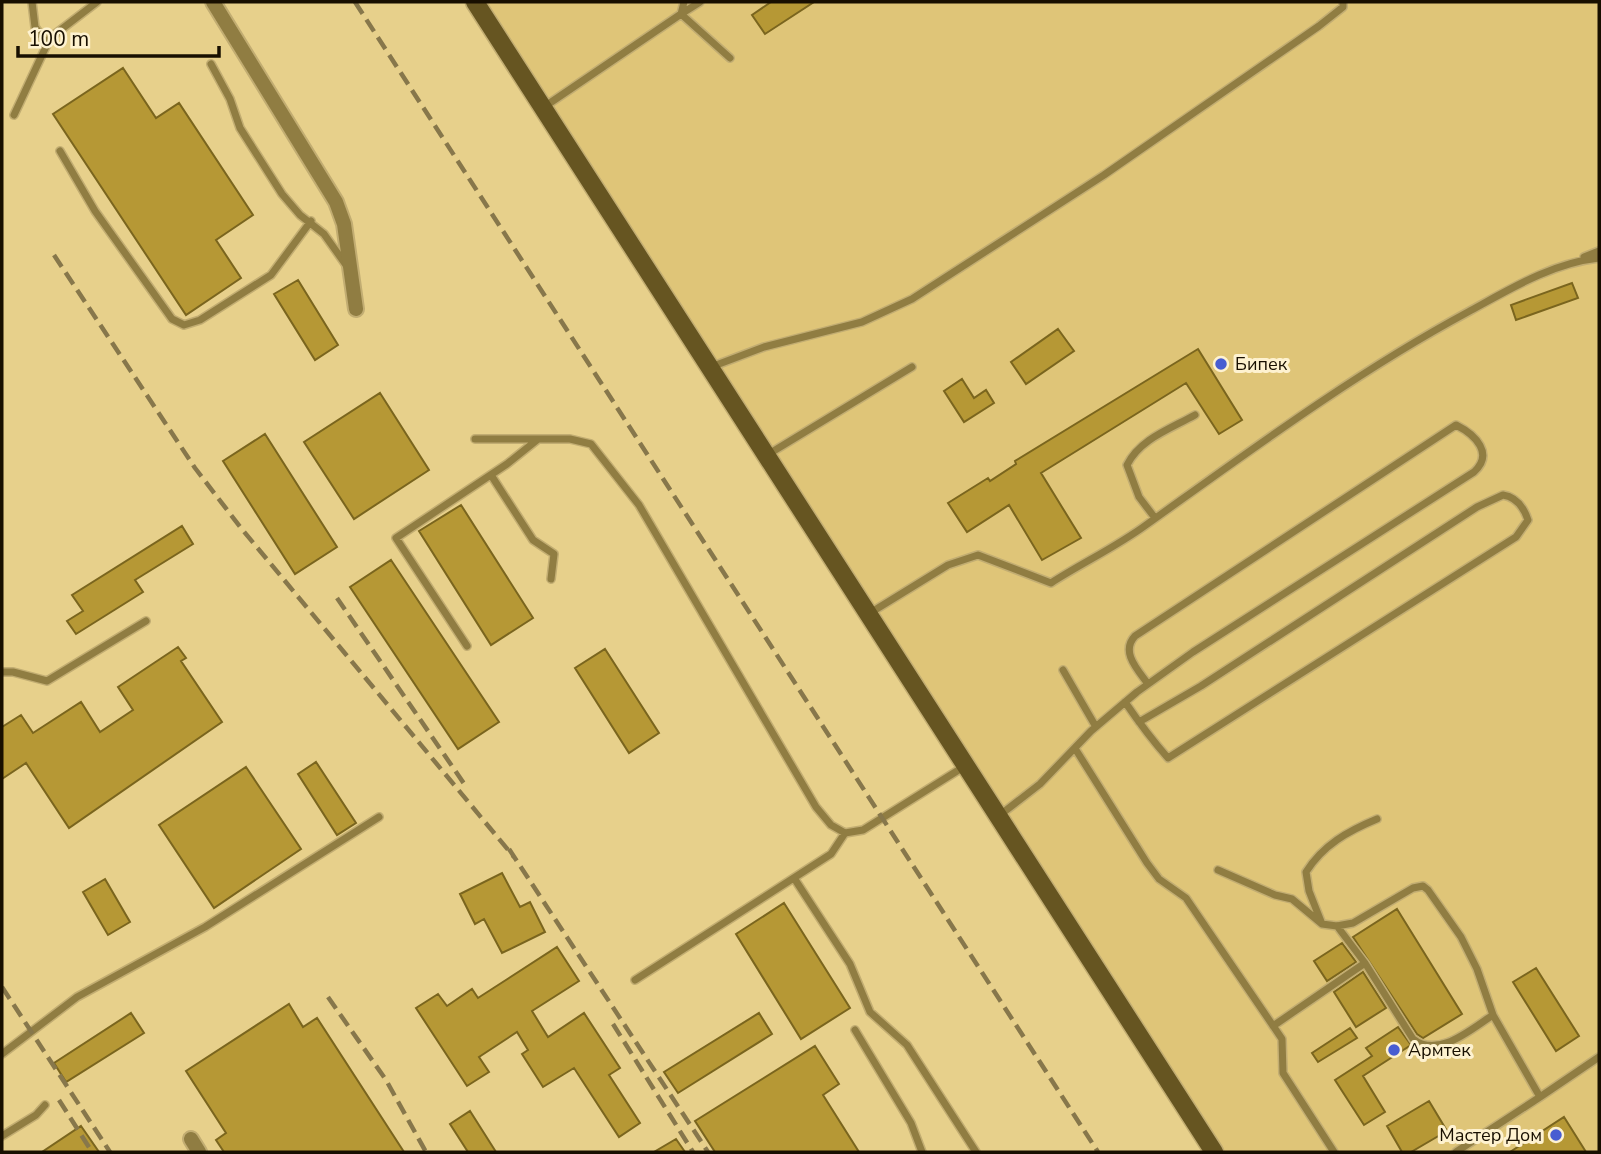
<svg xmlns="http://www.w3.org/2000/svg" width="1601" height="1154" font-family="'Nunito Sans',sans-serif">
<style>
.built{fill:#dfc578}
.building{fill:#b69835;stroke:#7a651e;stroke-width:2}
.lines{fill:none;stroke-linecap:round;stroke-linejoin:round}
.service-casing{stroke:#c2ad72;stroke-width:10}
.minor-casing{stroke:#c2ad72;stroke-width:18}
.secondary-casing{stroke:#c2ad72;stroke-width:21}
.service{stroke:#907d42;stroke-width:7}
.minor{stroke:#907d42;stroke-width:14}
.secondary{stroke:#665521;stroke-width:18}
.rail{stroke:#87774b;stroke-width:4.5;stroke-dasharray:14 7;stroke-linecap:butt}
.poi-dot{fill:#485dd1;stroke:#fef2d0;stroke-width:2.5}
.labels{text-anchor:middle;dominant-baseline:central;stroke-width:6;stroke-linejoin:round;paint-order:stroke}
.poi-label{font-size:18px;fill:#180f00;stroke:#fef2d0;text-anchor:start}
</style>
<rect width="100%" height="100%" fill="#e7d08b"/>
<path class="built" d="M 474,2 L 1599,2 L 1599,1152 L 1214,1152 Z"/>
<path class="building" d="M 771,2 L 814,2 L 765,34 L 752,15 Z
M 123,68 L 156,118 L 179,103 L 253,215 L 216,240 L 241,278 L 186,315 L 53,114 Z
M 298,280 L 338,345 L 315,360 L 274,294 Z
M 1572,283 L 1578,298 L 1516,320 L 1511,305 Z
M 1058,329 L 1074,351 L 1026,384 L 1011,362 Z
M 1198,349 L 1242,420 L 1219,434 L 1186,383 L 1041,473 L 1081,538 L 1042,560 L 1009,505 L 967,532 L 948,503 L 988,478 L 990,481 L 1016,464 L 1015,461 Z
M 962,379 L 974,398 L 986,390 L 994,403 L 964,422 L 944,391 Z
M 380,393 L 429,470 L 354,519 L 304,442 Z
M 265,434 L 337,547 L 295,574 L 223,461 Z
M 461,505 L 533,618 L 491,645 L 419,531 Z
M 182,526 L 193,544 L 135,580 L 143,592 L 76,634 L 67,621 L 83,611 L 72,595 Z
M 391,560 L 499,722 L 458,749 L 350,587 Z
M 178,647 L 186,658 L 181,661 L 222,722 L 69,828 L 26,763 L 2,779 L 2,727 L 21,715 L 33,733 L 81,702 L 100,732 L 133,710 L 118,687 Z
M 605,649 L 659,733 L 629,753 L 575,668 Z
M 316,762 L 356,823 L 337,835 L 298,774 Z
M 246,767 L 301,849 L 214,908 L 159,825 Z
M 502,873 L 520,907 L 530,902 L 545,932 L 502,953 L 484,919 L 475,924 L 460,894 Z
M 105,879 L 130,922 L 108,935 L 83,892 Z
M 784,903 L 850,1008 L 801,1039 L 736,934 Z
M 1397,909 L 1462,1014 L 1423,1038 L 1417,1034 L 1353,937 Z
M 1342,943 L 1356,962 L 1327,981 L 1314,961 Z
M 557,947 L 579,981 L 532,1011 L 548,1037 L 584,1013 L 620,1068 L 609,1075 L 640,1123 L 619,1137 L 574,1068 L 543,1087 L 522,1054 L 528,1050 L 517,1032 L 479,1057 L 489,1072 L 467,1086 L 416,1008 L 438,994 L 447,1006 L 472,989 L 478,998 Z
M 1536,968 L 1579,1036 L 1556,1051 L 1513,982 Z
M 1363,972 L 1386,1008 L 1356,1027 L 1334,992 Z
M 289,1004 L 303,1027 L 317,1018 L 404,1152 L 224,1152 L 216,1140 L 226,1133 L 186,1071 Z
M 131,1013 L 144,1033 L 66,1082 L 54,1063 Z
M 759,1013 L 772,1034 L 678,1093 L 664,1072 Z
M 1398,1027 L 1411,1045 L 1363,1076 L 1385,1112 L 1364,1125 L 1335,1080 L 1372,1056 L 1366,1048 Z
M 1350,1028 L 1357,1038 L 1318,1062 L 1312,1053 Z
M 815,1046 L 839,1084 L 823,1095 L 859,1152 L 715,1152 L 695,1121 Z
M 1429,1101 L 1447,1131 L 1411,1152 L 1402,1152 L 1387,1126 Z
M 470,1111 L 496,1152 L 468,1152 L 450,1124 Z
M 1564,1117 L 1586,1152 L 1510,1152 Z
M 81,1126 L 99,1152 L 42,1152 Z
M 676,1139 L 685,1152 L 654,1152 Z"/>
<g class="lines">
<defs>
<path id="service" d="M 32,2 L 35,27 L 47,44
M 684,2 L 681,14 L 700,2
M 211,64 L 230,99 L 240,128 L 282,194 L 300,215 L 324,234 L 346,265
M 544,107 L 681,14 L 730,58
M 14,115 L 50,38 L 97,2
M 60,151 L 95,211 L 172,319 L 184,325 L 200,320 L 271,275 L 311,221
M 1584,257 L 1599,251
M 711,367 L 764,347 L 862,322 L 912,299 L 1104,175 L 1319,26 L 1343,7 L 1343,2
M 475,439 L 570,439 L 591,444 L 639,505 L 816,807 L 831,825 L 845,833 L 863,830 L 965,766
M 767,455 L 912,367
M 491,475 L 533,540 L 554,554 L 551,579
M 1155,518 L 1139,497 L 1127,465 C 1140,439 1170,429 1195,415
M 870,613 L 948,565 L 978,555 L 1051,583 C 1082,563 1116,547 1146,525 C 1251,450 1355,373 1468,312 C 1510,289 1552,263 1599,258
M 467,646 L 396,538 L 507,464 L 537,440
M 1063,670 L 1096,727
M 2,672 L 13,672 L 47,681 L 146,621
M 1125,702 C 1138,721 1152,740 1168,758 L 1516,537 L 1528,520 C 1524,508 1516,497 1503,495 L 1477,507 L 1201,686 L 1139,722
M 1076,750 L 1147,863 L 1159,879 L 1186,898 L 1263,1011 L 1282,1039 L 1283,1073 L 1334,1152
M 1000,815 L 1040,784 L 1091,731 L 1137,692 L 1193,652 L 1474,472 C 1494,454 1476,435 1456,425 L 1135,636 C 1120,652 1138,670 1148,684
M 1218,870 L 1275,895 L 1292,899 L 1322,924 L 1337,926 L 1353,923 L 1413,888 L 1423,886 L 1428,890 L 1461,937 L 1477,969 L 1493,1015 L 1540,1097 L 1456,1152
M 794,878 L 850,964 L 870,1012 L 907,1045 L 976,1152
M 1322,924 L 1309,891 L 1306,872 C 1323,845 1348,831 1377,819
M 1337,926 L 1365,963 L 1413,1039 C 1438,1059 1471,1029 1493,1015
M 635,980 L 831,854 L 845,833
M 1273,1026 L 1365,963
M 855,1030 L 911,1123 L 922,1152
M 2,1054 L 77,997 L 205,927 L 379,817
M 1540,1097 L 1599,1057
M 2,1136 L 36,1115 L 45,1105"/>
<path id="minor" d="M 213,2 L 336,202 L 344,224 L 356,309
M 191,1139 L 199,1152"/>
<path id="secondary" d="M 475,2 L 1214,1152"/>
</defs>
<use href="#service" class="service-casing"/>
<use href="#minor" class="minor-casing"/>
<use href="#secondary" class="secondary-casing"/>
<use href="#service" class="service"/>
<use href="#minor" class="minor"/>
<use href="#secondary" class="secondary"/>
<path class="rail" d="M 355,2 L 1098,1152
M 54,255 L 195,468 L 241,528 L 514,857
M 337,598 L 467,788
M 509,849 L 708,1152
M 2,987 L 110,1152
M 328,997 L 386,1080 L 426,1152
M 613,1024 L 693,1152
M 59,1100 L 92,1152"/>
</g>
<g class="poi-dot">
<circle cx="1221" cy="364" r="7"/>
<circle cx="1394" cy="1050" r="7"/>
<circle cx="1556" cy="1135" r="7"/>
</g>
<g class="labels">
<g class="poi-label">
<text x="1235" y="364">Бипек</text>
<text x="1408" y="1050">Армтек</text>
<text x="1542" y="1135" text-anchor="end">Мастер Дом</text>
</g>
</g>
<rect width="1601" height="1154" fill="none" stroke="#180f00" stroke-width="7"/>
<path d="M18 46v10h201v-10" fill="none" stroke="#180f00" stroke-width="3.5"/>
<text x="28" y="46" font-size="21" fill="#180f00" stroke="#fef2d0" stroke-width="5" paint-order="stroke">100 m</text>
</svg>
